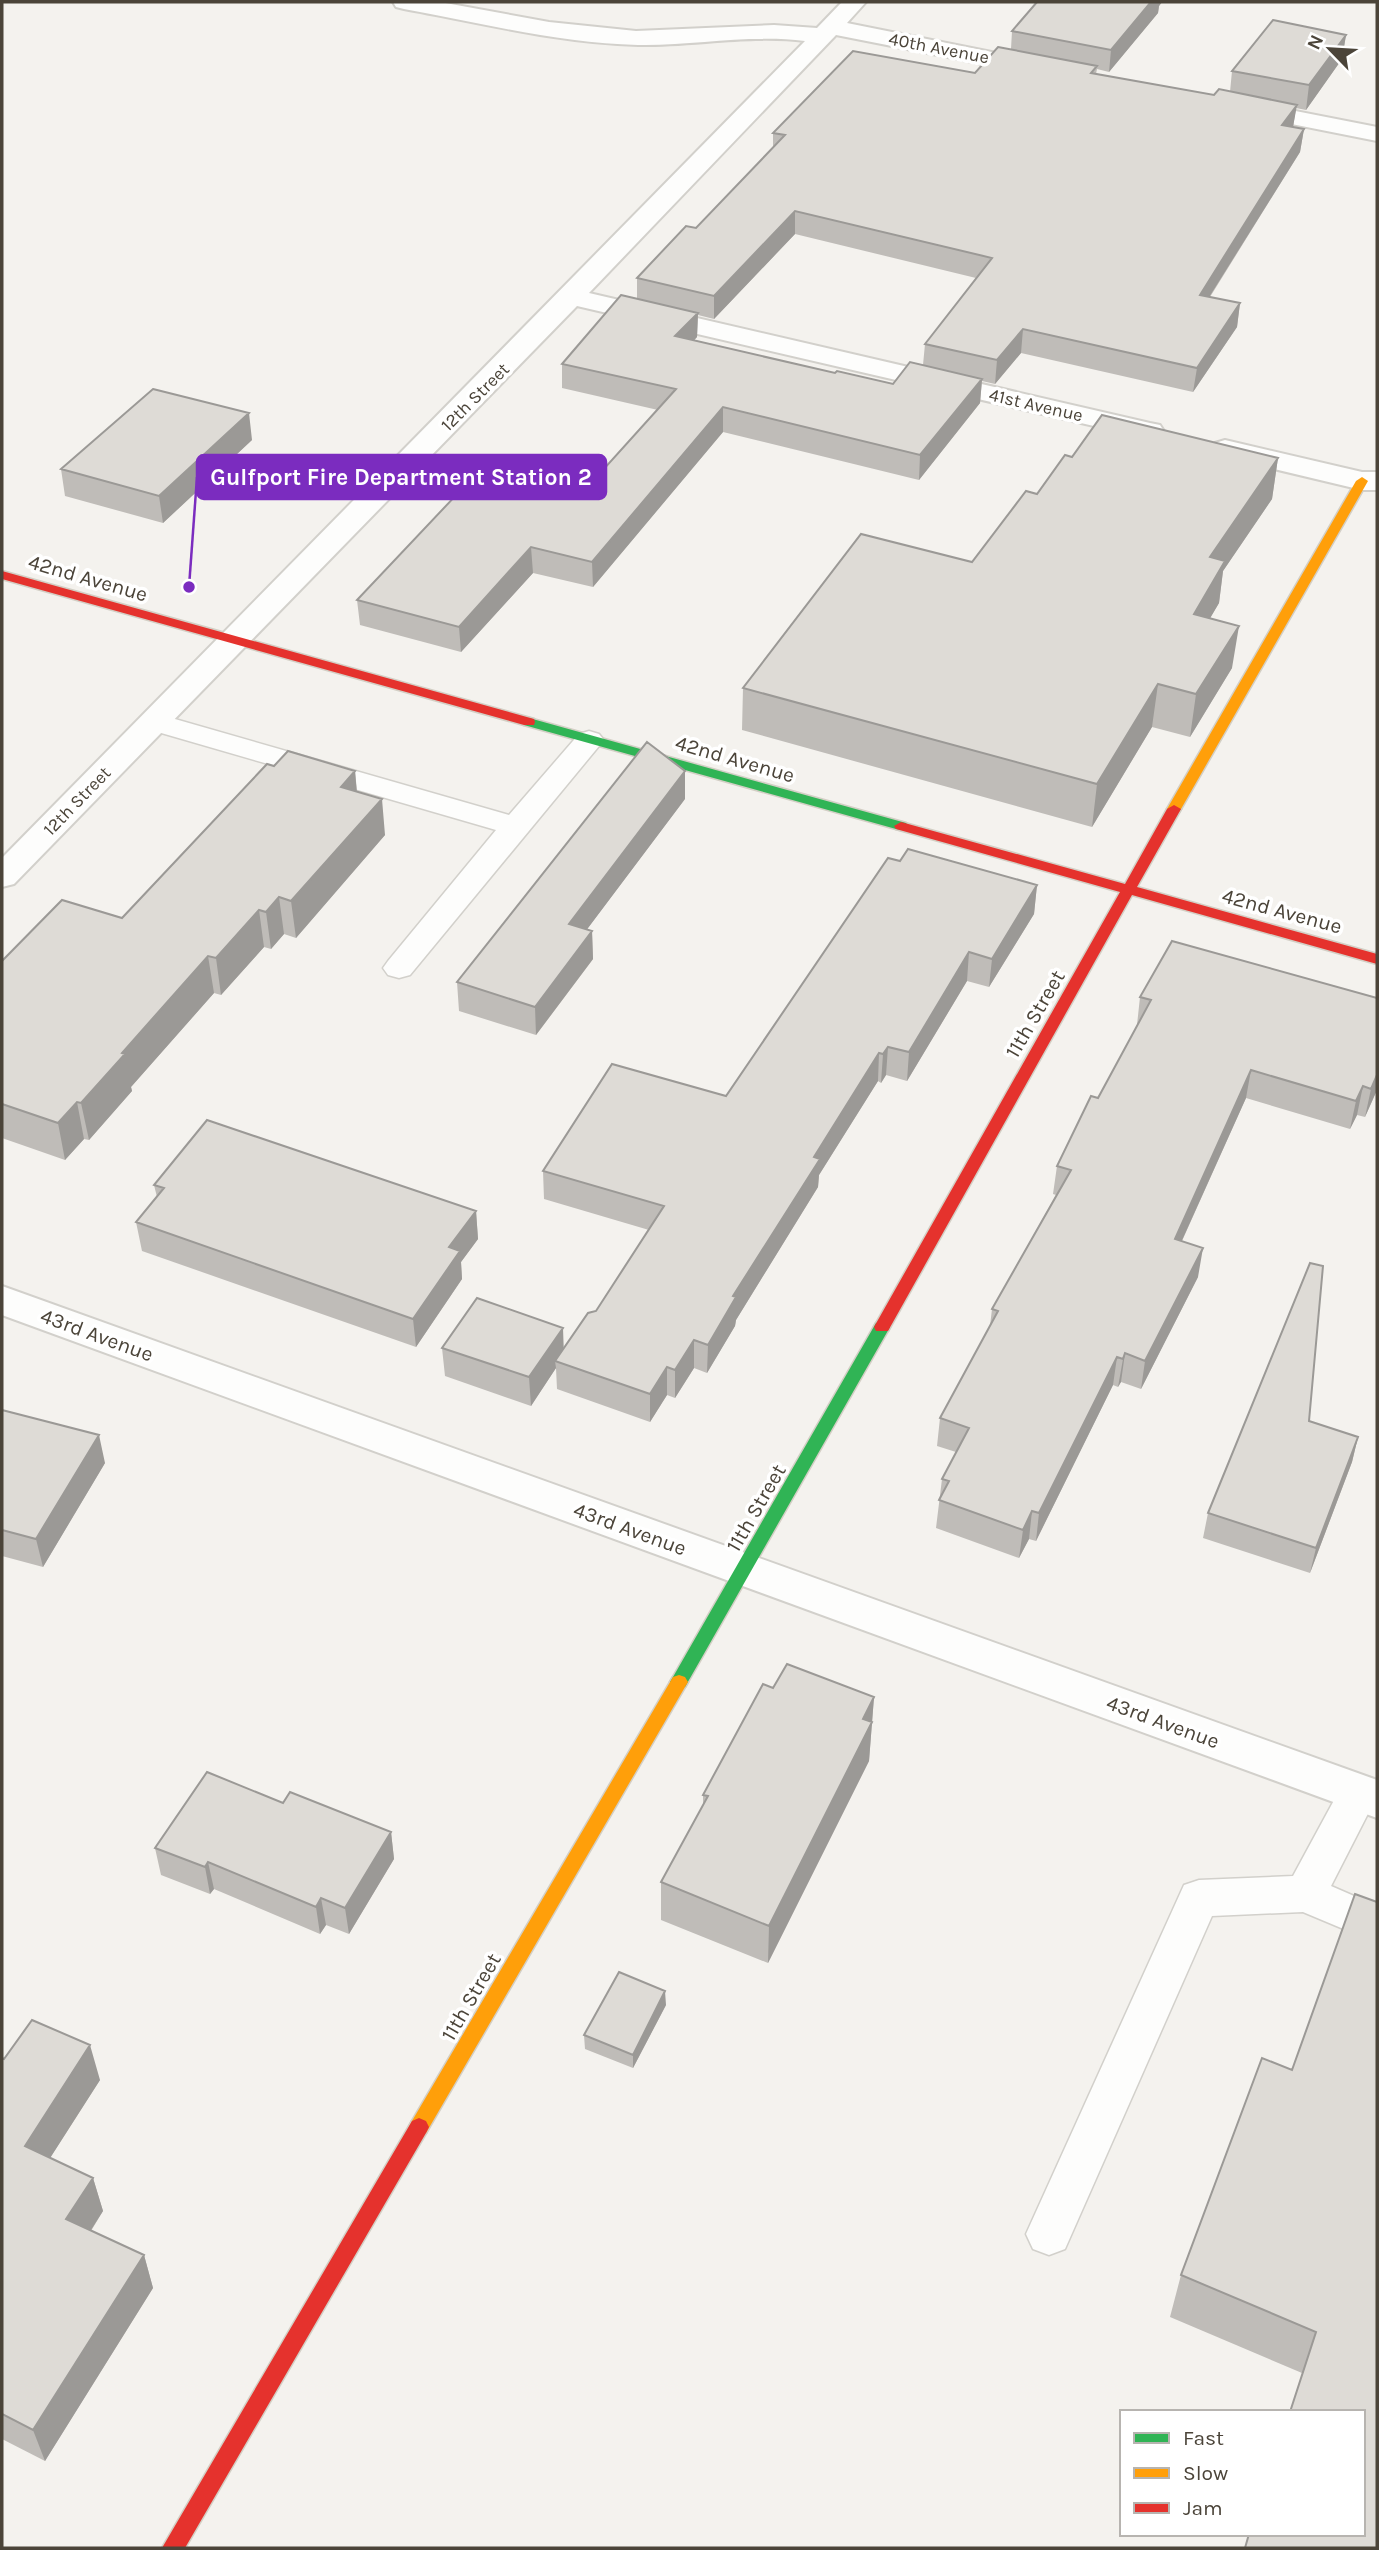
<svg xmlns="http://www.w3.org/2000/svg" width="1379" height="2550" font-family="Karla,sans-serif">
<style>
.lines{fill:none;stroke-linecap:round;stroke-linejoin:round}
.lane-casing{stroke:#d2d0cb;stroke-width:3}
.street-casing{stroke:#d2d0cb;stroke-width:4}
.fast-casing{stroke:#d3cfc5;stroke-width:3}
.slow-casing{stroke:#d3cfc5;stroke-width:3}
.jam-casing{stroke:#d3cfc5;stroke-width:3}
.lane{fill:#fdfdfc;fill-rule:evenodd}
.street{fill:#fdfdfc;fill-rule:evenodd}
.fast{fill:#30b455;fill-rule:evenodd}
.slow{fill:#ff9f0a;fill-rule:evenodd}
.jam{fill:#e5322d;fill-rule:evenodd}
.wall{fill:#bfbcb8;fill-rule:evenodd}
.shaded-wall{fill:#9b9996}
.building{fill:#dedbd6;stroke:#9b9996;stroke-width:2}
.labels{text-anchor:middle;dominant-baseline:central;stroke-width:7;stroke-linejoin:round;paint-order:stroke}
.far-street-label{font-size:18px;fill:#4b4439;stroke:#fff}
.street-label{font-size:21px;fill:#4b4439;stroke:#fff}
.leader{fill:none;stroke:#7b2cbf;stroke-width:2.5}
.callout-dot{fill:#7b2cbf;stroke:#fff;stroke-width:2.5}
.callout{fill:#7b2cbf;stroke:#7b2cbf;stroke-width:2.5}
.callout-label{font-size:23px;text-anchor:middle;font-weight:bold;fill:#fff}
</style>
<rect width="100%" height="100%" fill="#f4f2ee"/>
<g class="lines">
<defs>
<path id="lane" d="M 154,713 L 509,815 L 579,734 L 589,731 L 599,734 L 604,740 L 410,975 L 399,978 L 388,975 L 383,968 L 388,961 L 496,830 L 144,728 L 140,722 L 144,716 Z
M 1359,1775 L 1373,1780 L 1377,1796 L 1331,1886 L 1377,1906 L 1377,1943 L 1303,1912 L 1212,1916 L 1065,2249 L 1049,2255 L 1033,2249 L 1026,2234 L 1184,1885 L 1199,1880 L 1293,1876 L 1345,1780 Z"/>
<path id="street" d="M 393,2 L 440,2 L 549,22 L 636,31 L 774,25 L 817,28 L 842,2 L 866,2 L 847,23 L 1047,63 L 1051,68 L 1047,73 L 1039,75 L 836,35 L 589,293 L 1150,423 L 1160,425 L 1164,431 L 1160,437 L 1150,439 L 577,306 L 14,884 L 2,887 L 2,858 L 805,41 C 749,34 694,46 638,45 C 559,43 481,23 404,9 L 396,7 Z
M 1245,101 L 1377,127 L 1377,141 L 1236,113 L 1233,108 L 1236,103 Z
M 1225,440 L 1362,472 L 1377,472 L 1377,490 L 1362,490 L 1215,455 L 1211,449 L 1215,443 Z
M 2,1286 L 1377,1780 L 1377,1818 L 2,1315 Z"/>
<path id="fast" d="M 529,718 L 906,823 L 908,826 L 901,830 L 896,829 L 524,725 L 524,719 Z
M 882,1321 L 890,1327 L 685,1687 L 679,1689 L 673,1687 L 670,1682 L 673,1677 L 876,1323 Z"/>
<path id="slow" d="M 1362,477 L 1368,481 L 1181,809 L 1179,812 L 1169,812 L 1167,809 L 1356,481 Z
M 679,1675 L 685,1677 L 688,1682 L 685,1687 L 426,2133 L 419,2136 L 412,2133 L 409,2127 L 412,2121 L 673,1677 Z"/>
<path id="jam" d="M 2,571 L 534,719 L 535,722 L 534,725 L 524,725 L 2,579 Z
M 1174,805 L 1181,809 L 1137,887 L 1377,954 L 1377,964 L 1132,895 L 888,1331 L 876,1331 L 874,1327 L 1120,892 L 896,829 L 894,826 L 901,822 L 1125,884 L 1167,809 Z
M 419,2118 L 426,2121 L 429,2127 L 426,2133 L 185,2548 L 162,2548 L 412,2121 Z"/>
</defs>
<use href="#lane" class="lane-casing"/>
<use href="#street" class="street-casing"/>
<use href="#fast" class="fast-casing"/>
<use href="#slow" class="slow-casing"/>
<use href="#jam" class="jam-casing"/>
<use href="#lane" class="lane"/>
<use href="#street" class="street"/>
<use href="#fast" class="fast"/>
<use href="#slow" class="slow"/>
<use href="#jam" class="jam"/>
</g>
<path class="wall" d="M 1037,2 L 1162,2 L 1159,6 L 1158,13 L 1109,72 L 1097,69 L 1096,74 L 1214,95 L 1230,92 L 1232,71 L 1346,35 L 1342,59 L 1306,110 L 1296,108 L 1293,127 L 1304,129 L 1300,152 L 1210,297 L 1240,303 L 1237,327 L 1193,392 L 1021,353 L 995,384 L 982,381 L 980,403 L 919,480 L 723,432 L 593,587 L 533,573 L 461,652 L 360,625 L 357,600 L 594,480 L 658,410 L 562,388 L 562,364 L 637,299 L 637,278 L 696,228 L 773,148 L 773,133 L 975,73 L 1011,49 L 1012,31 ZM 795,234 L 976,278 L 925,344 L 923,365 L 893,384 L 835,373 L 694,340 L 697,337 L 698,315 L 714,319 Z
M 252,440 L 163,523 L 65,496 L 61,469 Z
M 1278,458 L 1272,499 L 1223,571 L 1219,603 L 1210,618 L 1232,668 L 1190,737 L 1152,727 L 1092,827 L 742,730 L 743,688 L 972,562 L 1037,494 Z
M 274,766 L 355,771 L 357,791 L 385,835 L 296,938 L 284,934 L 271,949 L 264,947 L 221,995 L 214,993 L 131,1087 L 132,1091 L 89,1140 L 84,1139 L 65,1160 L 2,1138 L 2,961 L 122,918 Z
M 685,799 L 587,929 L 592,931 L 593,959 L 536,1035 L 459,1011 L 457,982 Z
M 900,861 L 1037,885 L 1034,914 L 989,987 L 967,981 L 907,1081 L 886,1075 L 881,1083 L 878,1081 L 819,1175 L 818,1187 L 736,1320 L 735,1326 L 707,1373 L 694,1368 L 675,1398 L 667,1395 L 650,1422 L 557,1389 L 556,1368 L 531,1406 L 445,1376 L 442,1348 L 564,1349 L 596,1311 L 649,1230 L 544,1199 L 543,1171 L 726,1096 Z
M 1172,941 L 1377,1090 L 1365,1117 L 1357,1115 L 1350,1129 L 1246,1098 L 1182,1241 L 1198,1277 L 1141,1389 L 1121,1382 L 1118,1387 L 1113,1385 L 1036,1541 L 1029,1539 L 1019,1558 L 936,1528 L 942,1479 L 956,1452 L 937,1446 L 940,1418 L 990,1326 L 992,1309 L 1056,1195 L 1053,1194 L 1057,1166 L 1098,1098 L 1137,1025 L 1140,997 Z
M 154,1185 L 476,1211 L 478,1239 L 461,1262 L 462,1279 L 416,1347 L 142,1251 L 136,1222 L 157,1197 Z
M 2,1410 L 105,1463 L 43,1567 L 2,1556 Z
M 1309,1421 L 1358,1437 L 1352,1462 L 1310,1573 L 1203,1538 L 1208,1513 Z
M 773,1688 L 874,1697 L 869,1761 L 768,1963 L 661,1920 L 661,1882 L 703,1805 L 703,1795 Z
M 283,1803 L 391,1832 L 394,1859 L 349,1934 L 326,1925 L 320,1934 L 214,1889 L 210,1894 L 161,1875 L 155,1848 Z
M 666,2005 L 633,2068 L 585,2049 L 584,2035 Z
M 2,2058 L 100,2080 L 50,2158 L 93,2178 L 103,2211 L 91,2231 L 144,2255 L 153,2288 L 45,2461 L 2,2439 Z
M 1292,2070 L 1377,2548 L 1302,2373 L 1170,2317 L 1181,2275 Z"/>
<path class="shaded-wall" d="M 1151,2 L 1162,2 L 1159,6 L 1158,13 L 1109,72 L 1111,50 Z
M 1346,35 L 1342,59 L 1306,110 L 1309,85 Z
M 1297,105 L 1293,127 L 1282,125 Z
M 1304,129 L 1300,152 L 1196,318 L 1200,295 Z
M 795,211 L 795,234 L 714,319 L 714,296 Z
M 1240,303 L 1237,327 L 1193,392 L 1197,368 Z
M 698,313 L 697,337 L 676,360 L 675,336 Z
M 1023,329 L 1021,353 L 995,384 L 997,360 Z
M 982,379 L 980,403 L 919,480 L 920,455 Z
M 723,407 L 723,432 L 593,587 L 592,562 Z
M 249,413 L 252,440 L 163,523 L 159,496 Z
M 1278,458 L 1272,499 L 1223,571 L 1219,603 L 1188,656 L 1194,614 L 1210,557 Z
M 531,547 L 533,573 L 461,652 L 459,627 Z
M 1239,626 L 1232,668 L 1190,737 L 1196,694 Z
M 1158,684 L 1152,727 L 1092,827 L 1097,784 Z
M 355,771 L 358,807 L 341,787 Z
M 685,771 L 685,799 L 570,952 L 569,924 Z
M 382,799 L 385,835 L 296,938 L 291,901 Z
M 1037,885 L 1034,914 L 989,987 L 992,959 Z
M 279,897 L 284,934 L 271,949 L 266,912 Z
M 259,910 L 264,947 L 221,995 L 216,958 Z
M 592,931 L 593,959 L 536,1035 L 535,1007 Z
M 969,952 L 967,981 L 907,1081 L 909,1052 Z
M 208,956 L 214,993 L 131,1087 L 132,1091 L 89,1140 L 81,1103 L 122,1053 Z
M 888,1047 L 886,1075 L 881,1083 L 883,1054 Z
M 879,1053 L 878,1081 L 819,1175 L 818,1187 L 736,1320 L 735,1326 L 707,1373 L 708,1345 L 733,1296 L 814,1157 Z
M 1251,1070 L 1246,1098 L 1170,1267 L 1175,1239 Z
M 1377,1075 L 1377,1090 L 1365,1117 L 1371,1089 Z
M 1363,1086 L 1357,1115 L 1350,1129 L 1356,1101 Z
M 77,1102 L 84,1139 L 65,1160 L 58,1123 Z
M 476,1211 L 478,1239 L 461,1262 L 462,1279 L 416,1347 L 413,1319 L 449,1247 Z
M 1203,1248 L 1198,1277 L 1141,1389 L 1145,1361 Z
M 563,1328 L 564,1356 L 555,1361 L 556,1368 L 531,1406 L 529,1377 Z
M 694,1340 L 694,1368 L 675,1398 L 675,1370 Z
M 1125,1353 L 1121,1382 L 1118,1387 L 1123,1359 Z
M 1117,1357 L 1113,1385 L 1036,1541 L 1039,1513 Z
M 667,1367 L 667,1395 L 650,1422 L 650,1394 Z
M 99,1435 L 105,1463 L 43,1567 L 36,1539 Z
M 1358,1437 L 1352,1462 L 1310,1573 L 1316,1548 Z
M 1032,1511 L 1029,1539 L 1019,1558 L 1023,1530 Z
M 874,1697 L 869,1761 L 768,1963 L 769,1926 L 863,1719 Z
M 391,1832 L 394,1859 L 349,1934 L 345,1908 Z
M 208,1862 L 214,1889 L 210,1894 L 205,1867 Z
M 321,1898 L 326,1925 L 320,1934 L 316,1907 Z
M 665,1991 L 666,2005 L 633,2068 L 633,2055 Z
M 90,2045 L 100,2080 L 36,2180 L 25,2146 Z
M 93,2178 L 103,2211 L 77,2252 L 66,2219 Z
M 144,2255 L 153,2288 L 45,2461 L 33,2430 Z"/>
<path class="building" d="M 1037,2 L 1151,2 L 1111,50 L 1012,31 Z
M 1273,20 L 1346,35 L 1309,85 L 1232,71 Z
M 998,47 L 1097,66 L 1091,73 L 1214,95 L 1219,89 L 1297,105 L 1282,125 L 1304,129 L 1200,295 L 1240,303 L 1197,368 L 1023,329 L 997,360 L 925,344 L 992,258 L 795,211 L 714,296 L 637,278 L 686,226 L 696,228 L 785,135 L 773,133 L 853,51 L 975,73 Z
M 621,295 L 698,313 L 675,336 L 835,373 L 837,371 L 893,384 L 910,362 L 982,379 L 920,455 L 723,407 L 592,562 L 531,547 L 459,627 L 357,600 L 494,455 L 594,480 L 676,389 L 562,364 Z
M 153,389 L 249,413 L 159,496 L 61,469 Z
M 1102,415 L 1278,458 L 1210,557 L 1225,561 L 1194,614 L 1239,626 L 1196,694 L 1158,684 L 1097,784 L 743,688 L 861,534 L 972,562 L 1026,491 L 1037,494 L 1065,455 L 1072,457 Z
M 647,742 L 685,771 L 569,924 L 592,931 L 535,1007 L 457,982 Z
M 288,751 L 355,771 L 341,787 L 382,799 L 291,901 L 279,897 L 266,912 L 259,910 L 216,958 L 208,956 L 122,1053 L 125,1054 L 81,1103 L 77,1102 L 58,1123 L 2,1104 L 2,961 L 62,900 L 122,918 L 267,764 L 274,766 Z
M 908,849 L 1037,885 L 992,959 L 969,952 L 909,1052 L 888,1047 L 883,1054 L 879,1053 L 814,1157 L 820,1159 L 733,1296 L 736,1297 L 708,1345 L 694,1340 L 675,1370 L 667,1367 L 650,1394 L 555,1361 L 588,1313 L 596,1311 L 664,1206 L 543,1171 L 612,1064 L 726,1096 L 888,858 L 900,861 Z
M 1172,941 L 1377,998 L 1377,1075 L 1371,1089 L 1363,1086 L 1356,1101 L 1251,1070 L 1175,1239 L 1203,1248 L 1145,1361 L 1125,1353 L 1123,1359 L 1117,1357 L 1039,1513 L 1032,1511 L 1023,1530 L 939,1500 L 949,1481 L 942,1479 L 969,1428 L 940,1418 L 998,1311 L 992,1309 L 1071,1170 L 1057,1166 L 1091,1096 L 1098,1098 L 1151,1000 L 1140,997 Z
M 207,1120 L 476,1211 L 449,1247 L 460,1251 L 413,1319 L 136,1222 L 164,1188 L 154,1185 Z
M 1310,1263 L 1323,1266 L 1309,1421 L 1358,1437 L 1316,1548 L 1208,1513 Z
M 477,1298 L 563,1328 L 529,1377 L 442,1348 Z
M 2,1410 L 99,1435 L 36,1539 L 2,1530 Z
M 787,1664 L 874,1697 L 863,1719 L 872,1722 L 769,1926 L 661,1882 L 708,1796 L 703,1795 L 763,1684 L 773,1688 Z
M 207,1772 L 283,1803 L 290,1792 L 391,1832 L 345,1908 L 321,1898 L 316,1907 L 208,1862 L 205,1867 L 155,1848 Z
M 1355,1894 L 1377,1902 L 1377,2548 L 1245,2548 L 1249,2534 L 1363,2534 L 1363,2412 L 1290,2412 L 1316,2332 L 1181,2275 L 1262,2058 L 1292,2070 Z
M 619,1972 L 665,1991 L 633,2055 L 584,2035 Z
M 32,2020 L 90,2045 L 25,2146 L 93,2178 L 66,2219 L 144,2255 L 33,2430 L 2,2414 L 2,2058 L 4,2059 Z"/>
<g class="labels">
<g class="far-street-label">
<text transform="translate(939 48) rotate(11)">40th Avenue</text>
<text transform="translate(475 397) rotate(-45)">12th Street</text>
<text transform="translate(1036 405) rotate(13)">41st Avenue</text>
<text transform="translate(77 801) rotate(-46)">12th Street</text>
</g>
<g class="street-label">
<text transform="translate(88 578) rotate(16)">42nd Avenue</text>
<text transform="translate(735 759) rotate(16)">42nd Avenue</text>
<text transform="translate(1282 911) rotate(15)">42nd Avenue</text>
<text transform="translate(1035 1014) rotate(-60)">11th Street</text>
<text transform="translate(97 1335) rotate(20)">43rd Avenue</text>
<text transform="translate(756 1508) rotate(-60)">11th Street</text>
<text transform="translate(630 1529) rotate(20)">43rd Avenue</text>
<text transform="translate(1163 1722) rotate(20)">43rd Avenue</text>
<text transform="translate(471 1997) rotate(-60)">11th Street</text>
</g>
</g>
<path class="leader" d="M189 587L197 477"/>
<circle class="callout-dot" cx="189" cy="587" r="7"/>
<rect class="callout" x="197" y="455" width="409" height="44" rx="7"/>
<g class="callout-label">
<text x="401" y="485">Gulfport Fire Department Station 2</text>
</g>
<rect width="1379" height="2550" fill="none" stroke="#4b4439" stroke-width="7"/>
<rect x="1120" y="2410" width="245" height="126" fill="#ffffff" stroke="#b7b4b0" stroke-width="2"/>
<rect x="1134" y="2433" width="35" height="10" fill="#30b455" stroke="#b7b4b0" stroke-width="2"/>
<text x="1183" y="2445" font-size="21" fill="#4b4439">Fast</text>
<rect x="1134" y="2468" width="35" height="10" fill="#ff9f0a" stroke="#b7b4b0" stroke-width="2"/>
<text x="1183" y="2480" font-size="21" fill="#4b4439">Slow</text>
<rect x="1134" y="2503" width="35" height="10" fill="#e5322d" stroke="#b7b4b0" stroke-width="2"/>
<text x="1183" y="2515" font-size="21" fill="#4b4439">Jam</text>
<g transform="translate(1330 49) rotate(295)" stroke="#ffffff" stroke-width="5" paint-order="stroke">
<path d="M0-5L12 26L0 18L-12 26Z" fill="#4b4439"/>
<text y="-10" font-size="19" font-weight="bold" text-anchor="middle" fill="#4b4439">N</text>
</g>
</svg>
